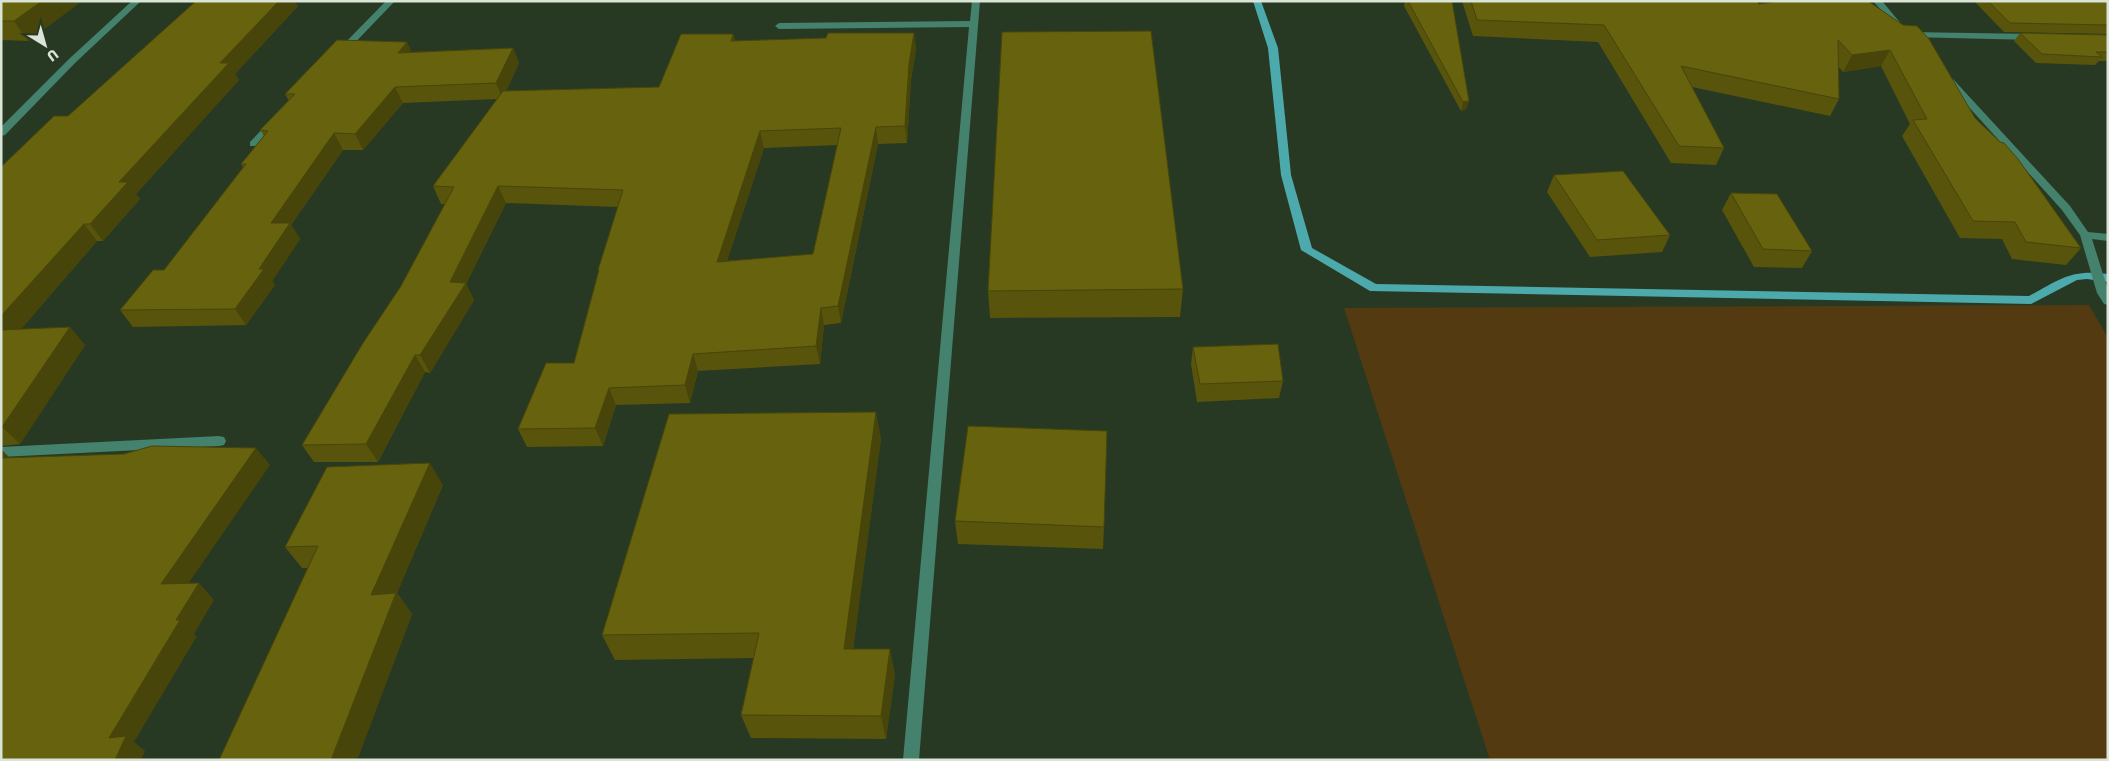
<svg xmlns="http://www.w3.org/2000/svg" width="2109" height="761" font-family="Jost,sans-serif">
<style>
.green{fill:#543a11}
.lines{fill:none;stroke-linecap:round;stroke-linejoin:round}
.stream{fill:#4daaac;fill-rule:evenodd}
.minor{fill:#44826e;fill-rule:evenodd}
.wall{fill:#58540c;fill-rule:evenodd}
.shaded-wall{fill:#47450a}
.building{fill:#66620e;stroke:#47450a;fill-rule:evenodd}
</style>
<rect width="100%" height="100%" fill="#283923"/>
<path class="green" d="M 2089,305 L 2108,338 L 2108,760 L 1490,760 L 1344,308 Z"/>
<g class="lines">
<path class="stream" d="M 1253,1 L 1261,1 L 1278,48 L 1291,175 L 1312,248 L 1376,284 L 2029,296 C 2061,279 2070,269 2108,274 L 2108,282 L 2087,279 L 2077,280 L 2031,304 L 1370,291 L 1301,250 L 1281,175 L 1268,48 Z"/>
<path class="minor" d="M 132,1 L 141,1 L 75,63 L 5,135 L 1,136 L 1,127 L 69,59 Z
M 386,1 L 395,1 L 345,53 L 339,53 L 339,49 Z
M 972,1 L 980,1 L 919,760 L 903,760 L 969,27 L 779,29 L 775,26 L 779,23 L 970,21 Z
M 1873,1 L 1882,1 L 1908,32 L 2034,34 L 2038,37 L 2034,40 L 1909,37 L 1901,33 Z
M 1950,78 L 1953,79 L 2070,206 L 2088,232 L 2108,234 L 2108,241 L 2092,239 L 2108,290 L 2108,305 L 2104,304 L 2097,293 L 2080,235 L 2062,210 L 1947,83 L 1947,79 Z
M 274,119 L 277,120 L 277,124 L 258,146 L 250,146 L 250,142 L 271,120 Z
M 219,436 L 224,437 L 226,441 L 224,445 L 219,446 L 1,457 L 1,447 Z"/>
</g>
<path class="wall" d="M 1,1 L 82,1 L 28,41 L 1,40 Z
M 1405,1 L 1452,1 L 1469,101 L 1466,109 L 1461,111 L 1404,6 Z
M 1462,1 L 1756,1 L 1759,4 L 1868,1 L 1975,118 L 2081,248 L 2066,265 L 2012,259 L 2002,239 L 1960,238 L 1902,136 L 1910,124 L 1881,66 L 1843,72 L 1838,66 L 1839,99 L 1830,116 L 1692,87 L 1724,148 L 1716,165 L 1671,163 L 1598,42 L 1473,36 Z
M 1974,1 L 2108,1 L 2108,34 L 2004,32 Z
M 298,6 L 235,74 L 239,80 L 136,194 L 140,199 L 103,241 L 97,241 L 21,329 L 85,345 L 20,444 L 1,446 L 1,167 L 68,116 Z
M 914,33 L 916,49 L 911,80 L 907,143 L 878,144 L 841,323 L 824,325 L 820,364 L 698,371 L 690,403 L 616,405 L 603,446 L 527,447 L 518,429 L 574,363 L 599,272 L 598,270 L 618,207 L 506,203 L 466,284 L 474,300 L 430,373 L 425,372 L 378,462 L 314,462 L 302,445 L 401,286 L 445,204 L 441,204 L 433,186 L 497,99 L 403,103 L 363,150 L 343,150 L 291,225 L 300,239 L 272,281 L 275,285 L 246,325 L 133,327 L 120,310 L 164,270 L 243,167 L 241,164 L 264,136 L 260,130 L 289,101 L 285,94 L 407,42 L 411,52 L 513,48 L 519,63 L 506,91 L 659,87 L 733,34 L 735,41 L 826,38 ZM 838,145 L 813,254 L 727,261 L 764,148 Z
M 2020,33 L 2108,35 L 2108,61 L 2099,61 L 2095,65 L 2036,63 L 2014,41 Z
M 1554,175 L 1670,235 L 1662,252 L 1590,257 L 1547,192 Z
M 1731,193 L 1812,251 L 1802,268 L 1754,267 L 1722,210 Z
M 1183,289 L 1180,317 L 990,318 L 988,291 Z
M 1193,347 L 1283,381 L 1279,398 L 1197,402 L 1191,364 Z
M 881,438 L 853,649 L 895,674 L 886,739 L 751,738 L 741,715 L 754,658 L 615,660 L 602,635 Z
M 443,485 L 397,593 L 412,614 L 357,760 L 219,760 L 308,568 L 302,568 L 285,547 Z
M 955,521 L 1104,527 L 1103,549 L 958,544 Z"/>
<path class="shaded-wall" d="M 42,1 L 82,1 L 28,41 L 14,21 Z
M 279,1 L 295,1 L 298,6 L 235,74 L 239,80 L 136,194 L 140,199 L 103,241 L 90,224 L 119,182 L 220,63 Z
M 914,33 L 916,49 L 911,80 L 907,143 L 905,126 L 909,64 Z
M 733,34 L 737,50 L 731,41 Z
M 407,42 L 414,58 L 398,53 Z
M 513,48 L 519,63 L 503,99 L 496,83 Z
M 1890,50 L 1881,66 L 1843,72 L 1852,55 Z
M 395,87 L 403,103 L 363,150 L 355,134 Z
M 1469,101 L 1466,109 L 1461,111 L 1463,102 Z
M 876,127 L 878,144 L 841,323 L 838,306 Z
M 760,131 L 764,148 L 721,280 L 717,262 Z
M 334,133 L 343,150 L 291,225 L 300,239 L 272,281 L 275,285 L 246,325 L 235,309 L 259,269 L 271,223 Z
M 498,186 L 506,203 L 466,284 L 474,300 L 430,373 L 420,355 L 450,282 Z
M 84,224 L 97,241 L 5,348 L 1,344 L 1,316 Z
M 821,308 L 824,325 L 820,364 L 816,346 Z
M 70,327 L 85,345 L 20,444 L 2,427 Z
M 693,354 L 698,371 L 690,403 L 685,385 Z
M 415,355 L 425,372 L 378,462 L 366,444 Z
M 609,388 L 616,405 L 603,446 L 595,428 Z
M 876,412 L 881,438 L 850,673 L 844,649 Z
M 256,448 L 270,465 L 177,600 L 161,584 Z
M 1,449 L 10,458 L 1,472 Z
M 430,463 L 443,485 L 397,593 L 412,614 L 357,760 L 331,760 L 371,595 Z
M 199,583 L 214,600 L 194,634 L 197,636 L 134,742 L 145,751 L 141,760 L 115,760 L 109,738 L 176,620 Z
M 890,649 L 895,674 L 886,739 L 881,716 Z"/>
<path class="building" d="M 1,1 L 42,1 L 14,21 L 1,21 Z
M 196,1 L 279,1 L 220,63 L 229,63 L 119,182 L 128,182 L 90,224 L 84,224 L 1,316 L 1,167 L 54,116 L 68,116 Z
M 1408,1 L 1452,1 L 1469,101 L 1463,102 Z
M 1471,1 L 1756,1 L 1759,4 L 1779,1 L 1868,1 L 1903,25 L 1917,26 L 1929,39 L 1975,118 L 2000,142 L 2004,143 L 2018,159 L 2081,248 L 2026,242 L 2015,222 L 1973,221 L 1913,120 L 1927,119 L 1890,50 L 1852,55 L 1838,40 L 1839,99 L 1681,66 L 1724,148 L 1679,146 L 1604,25 L 1477,20 Z
M 1988,1 L 2108,1 L 2108,25 L 2010,23 Z
M 1151,31 L 1183,289 L 988,291 L 1002,32 Z
M 828,33 L 914,33 L 909,64 L 905,126 L 876,127 L 838,306 L 821,308 L 816,346 L 693,354 L 685,385 L 609,388 L 595,428 L 518,429 L 546,363 L 574,363 L 599,270 L 598,270 L 623,190 L 498,186 L 450,282 L 466,283 L 420,355 L 415,355 L 366,444 L 302,445 L 363,343 L 401,286 L 454,187 L 433,186 L 503,91 L 659,87 L 681,34 L 733,34 L 731,41 L 826,38 ZM 841,128 L 813,254 L 717,262 L 760,131 Z
M 2020,33 L 2108,35 L 2108,52 L 2096,52 L 2102,57 L 2042,54 Z
M 337,40 L 407,42 L 398,53 L 513,48 L 496,83 L 395,87 L 355,134 L 334,133 L 271,223 L 290,223 L 259,269 L 264,269 L 235,309 L 120,310 L 153,270 L 164,270 L 246,164 L 241,164 L 268,131 L 260,130 L 295,94 L 285,94 Z
M 1623,171 L 1670,235 L 1597,240 L 1554,175 Z
M 1731,193 L 1777,194 L 1812,251 L 1763,249 Z
M 70,327 L 2,427 L 1,427 L 1,330 Z
M 1278,344 L 1283,381 L 1200,384 L 1193,347 Z
M 876,412 L 844,649 L 890,649 L 881,716 L 741,715 L 759,633 L 602,635 L 669,414 Z
M 968,426 L 1107,431 L 1104,527 L 955,521 Z
M 152,446 L 256,448 L 161,584 L 199,583 L 176,620 L 180,620 L 109,738 L 126,736 L 115,760 L 1,760 L 1,458 L 124,454 Z
M 430,463 L 371,595 L 396,593 L 331,760 L 219,760 L 318,546 L 285,547 L 327,467 Z"/>
<rect width="2109" height="761" fill="none" stroke="#dae5d7" stroke-width="5"/>
<g transform="translate(45 45) rotate(143)" stroke="#283923" stroke-width="4" paint-order="stroke">
<path d="M0-4L9 19L0 12L-9 19Z" fill="#dae5d7"/>
<text y="-8" font-size="14" font-weight="bold" text-anchor="middle" fill="#dae5d7">U</text>
</g>
</svg>
